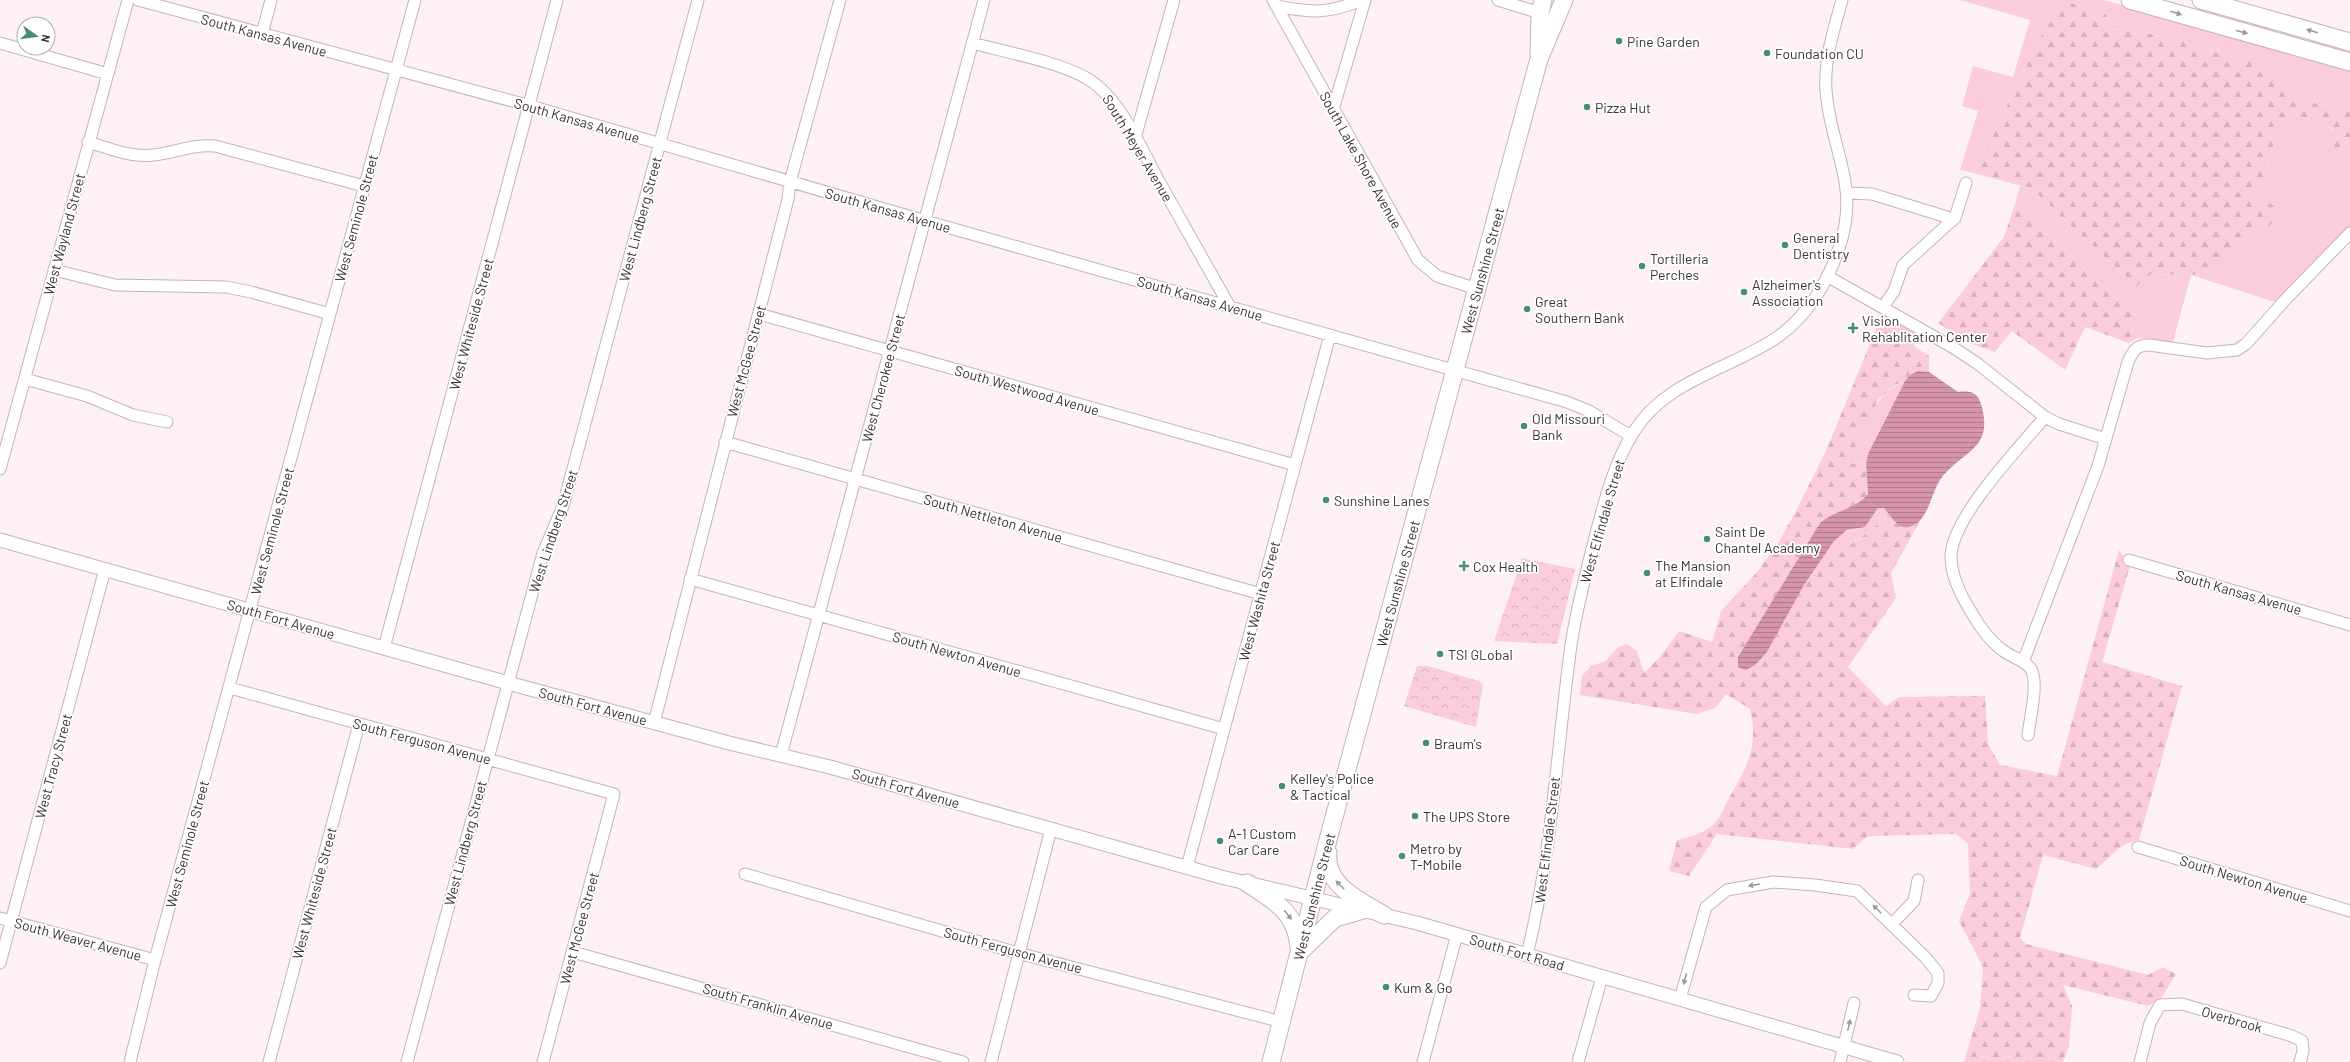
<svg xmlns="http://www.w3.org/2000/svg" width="2350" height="1062" font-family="Barlow,sans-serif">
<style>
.grass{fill:#fbcdda}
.forest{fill:url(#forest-firs)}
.park{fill:url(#park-crowns)}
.water{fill:url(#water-rules)}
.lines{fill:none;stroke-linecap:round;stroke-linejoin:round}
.minor-casing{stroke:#c7b2b7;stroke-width:13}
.tertiary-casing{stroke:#c7b2b7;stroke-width:15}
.primary-casing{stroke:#c7b2b7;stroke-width:19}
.minor{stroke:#fff;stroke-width:11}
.tertiary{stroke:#fff;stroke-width:13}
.primary{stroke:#fff;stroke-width:17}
.oneway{fill:#9d999a}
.poi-dot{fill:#478b7e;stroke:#fff;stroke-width:1.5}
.labels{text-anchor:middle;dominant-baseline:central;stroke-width:3.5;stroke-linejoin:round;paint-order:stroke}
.street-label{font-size:14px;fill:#3b3335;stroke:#fff}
.poi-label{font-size:14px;fill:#3b3335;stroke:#fff;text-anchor:start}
</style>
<defs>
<pattern id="forest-firs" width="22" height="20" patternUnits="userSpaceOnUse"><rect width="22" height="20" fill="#fbcdda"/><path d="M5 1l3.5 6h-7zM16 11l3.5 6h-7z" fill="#d8b0bc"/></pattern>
<pattern id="park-crowns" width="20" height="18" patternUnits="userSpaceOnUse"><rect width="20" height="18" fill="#fbcdda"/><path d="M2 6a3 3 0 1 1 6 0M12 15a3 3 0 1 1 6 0" fill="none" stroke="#d8b0bc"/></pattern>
<pattern id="water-rules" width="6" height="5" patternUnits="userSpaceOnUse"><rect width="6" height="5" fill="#d594a7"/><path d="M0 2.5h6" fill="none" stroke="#ae7989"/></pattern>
</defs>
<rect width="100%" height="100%" fill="#fef1f4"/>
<path class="grass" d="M 1960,0 L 2104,0 L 2350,67 L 2350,111 L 2338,111 L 2312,102 L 2280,84 L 2258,62 L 2198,49 L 2182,39 L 2117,29 L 2105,14 L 2056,7 L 1974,173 L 1960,170 L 1978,111 L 1962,106 L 1973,66 L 2013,77 L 2030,20 Z
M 2297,116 L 2323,123 L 2333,130 L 2339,150 L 2350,137 L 2350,229 L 2278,303 L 2191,275 L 2173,342 L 2137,338 L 2129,343 L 2136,316 L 2015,204 L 2020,186 L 2032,189 L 2137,287 L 2142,280 L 2151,274 L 2191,275 L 2213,271 L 2241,241 L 2254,233 L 2255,198 L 2266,177 L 2270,152 L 2286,122 Z
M 1905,381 L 1868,454 L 1866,464 L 1847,463 C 1861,434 1872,394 1905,381 Z
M 1884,507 L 1890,514 L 1858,540 L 1836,553 L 1827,551 C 1841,530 1843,532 1865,527 L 1878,508 Z"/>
<path class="forest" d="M 2071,3 L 2105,14 L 2117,29 L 2182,39 L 2198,49 L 2258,62 L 2280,84 L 2312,102 L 2338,111 L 2350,111 L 2350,137 L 2339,150 L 2328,142 L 2333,129 L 2323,123 L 2297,116 L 2286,123 L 2270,152 L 2266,177 L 2255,198 L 2267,200 L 2280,212 L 2265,232 L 2254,233 L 2241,241 L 2213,271 L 2191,275 L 2151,274 L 2142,280 L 2137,287 L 2032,189 L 1974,173 L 2056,6 Z
M 2015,204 L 2136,316 L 2129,343 L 2085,327 L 2065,370 L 2012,331 L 1995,352 L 1972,344 L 1938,323 L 2004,237 Z
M 1883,312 L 1917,333 L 1914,346 L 1929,356 L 1929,372 L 1918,371 L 1910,375 L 1905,381 L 1895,385 L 1878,400 L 1847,463 L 1866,464 L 1868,494 C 1856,509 1835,510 1820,523 L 1738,657 L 1738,667 L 1767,652 L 1804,585 L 1827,551 L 1836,553 L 1858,540 L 1890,514 L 1896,523 L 1911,527 L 1920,521 L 1891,573 L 1896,598 L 1848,667 L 1886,706 L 1899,697 L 1985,696 L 1988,744 L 2000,765 L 2057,776 L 2119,550 L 2130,566 L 2102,662 L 2182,686 L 2139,840 C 2117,844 2112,857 2096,869 L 2043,855 L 2020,938 L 2026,944 L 2148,975 L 2163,967 L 2176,974 L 2161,999 L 2148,1006 L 2063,985 L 2072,1006 L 2069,1046 L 2063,1062 L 1964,1062 L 1980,1008 L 1983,967 L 1959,921 L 1970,894 L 1968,844 L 1956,834 L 1868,836 L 1853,849 L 1717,834 L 1689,876 L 1669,871 L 1677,840 C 1689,838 1707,832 1716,822 C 1721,816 1725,806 1729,798 C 1747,767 1759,746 1750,709 L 1726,694 L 1715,708 L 1697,714 L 1580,695 L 1582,676 L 1591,666 L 1606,661 L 1618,647 L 1627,644 L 1637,651 L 1644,673 L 1660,657 L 1679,631 L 1712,642 L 1721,611 L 1758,571 L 1778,543 L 1795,513 L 1826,451 Z"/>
<path class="park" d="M 1522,558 L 1575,569 L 1557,644 L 1494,641 Z
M 1417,666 L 1428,666 L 1479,681 L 1483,685 L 1476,727 L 1404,706 Z"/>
<path class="water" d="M 1918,371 L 1929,372 L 1958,392 C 1969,391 1977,391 1981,404 C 1995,451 1961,450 1940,480 C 1931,494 1928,520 1912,526 C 1899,532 1891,516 1884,508 L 1878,508 L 1865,527 L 1847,530 L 1834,541 L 1804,585 L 1767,652 L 1755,665 L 1746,670 L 1738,667 L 1738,657 L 1820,523 C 1835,510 1856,509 1868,494 L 1866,464 L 1868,454 L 1905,381 L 1910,375 Z"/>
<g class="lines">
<defs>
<path id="minor" d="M 138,0 L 527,105 L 936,224 L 1567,402 L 1589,411 L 1631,436
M 1273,0 L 1418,260 L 1437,276 L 1477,289
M 1498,0 L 1540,13
M 1276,6 C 1314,13 1326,14 1362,0
M 262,34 L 271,0
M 0,43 L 108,74
M 972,43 C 1005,52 1060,62 1088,79 C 1121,99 1142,150 1160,183 C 1183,224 1207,266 1230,307
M 1333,110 L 1365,0
M 1135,138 L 1174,0
M 88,142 C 109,148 131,158 153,155 C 174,153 192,144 215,146 L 364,186
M 1847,193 L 1872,194 L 1947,217 L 1948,224 L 1903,265 L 1894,291 L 1883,307
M 1948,224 L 1955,218 L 1966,183
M 54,270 L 115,285 L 226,287 L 251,292 L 330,314
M 1827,276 L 1954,348 L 1978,364 L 2045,417 L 2059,424 L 2106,439
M 759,314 L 1295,465
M 25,379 L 87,396 L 133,415 L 167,422
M 725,442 L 1261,594
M 0,469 L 128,0
M 2129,560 L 2350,625
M 690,579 L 1224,729
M 384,648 L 557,0
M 2023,662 L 2098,466 L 2128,362 C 2133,351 2136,345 2149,345 L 2207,353 L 2237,350 L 2246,344 L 2285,300 L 2350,233
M 230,688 L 614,794 L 543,1062
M 654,723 L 788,199 L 790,182 L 840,0
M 2028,735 C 2030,718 2038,687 2032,671 C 2027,661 2014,658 2005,652 C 1996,646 1987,636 1980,626 C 1967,606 1951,581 1951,557 C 1951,518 2019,448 2045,417
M 781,755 L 984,0
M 2138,847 L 2350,911
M 1187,867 L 1330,335
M 745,874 L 1018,953 L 1282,1022
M 0,918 L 155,960
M 1892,924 L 1914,901 L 1918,880
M 573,952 L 963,1062
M 1527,955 C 1552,854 1557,748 1571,645 C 1576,611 1585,578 1593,545 C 1603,507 1612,467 1633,433 C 1666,379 1730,370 1779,336 C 1808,315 1828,282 1839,248 C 1861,185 1830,149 1826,90 C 1824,59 1834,29 1842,0
M 0,963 L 105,569
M 1680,999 L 1706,907 L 1727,890 L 1773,882 L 1815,885 L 1857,891 L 1926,958 L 1938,973 L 1938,983 L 1931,996 L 1914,995
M 130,1062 L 155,960 L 415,0
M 269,1062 L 359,724
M 407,1062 L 543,553 L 563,506 L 698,0
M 991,1062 L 1051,829
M 1423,1062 L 1457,934
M 1578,1062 L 1602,977
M 1840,1062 L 1854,1003
M 2140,1062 L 2150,1023 L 2160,1005 L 2182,1004 L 2292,1036 L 2302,1041 L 2303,1051 L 2300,1062"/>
<path id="tertiary" d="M 0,540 L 508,683 L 729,743 L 830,767 L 1221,877 L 1417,923 L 1897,1062"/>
<g id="primary">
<path d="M 2130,0 L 2350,62"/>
<path d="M 2201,0 L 2350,42"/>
<path d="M 1539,53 L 1540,13 L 1543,0"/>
<path d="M 1328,853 C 1324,885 1360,901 1384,915"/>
<path d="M 1247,883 C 1274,901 1296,911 1299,947"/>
<path d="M 1300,952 L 1335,918 L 1363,910"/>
<path id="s1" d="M 1271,1062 L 1329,836 L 1539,59 L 1564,0"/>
</g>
</defs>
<use href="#minor" class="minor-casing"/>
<use href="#tertiary" class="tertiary-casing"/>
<use href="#primary" class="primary-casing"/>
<use href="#minor" class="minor"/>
<use href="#tertiary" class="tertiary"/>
<use href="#primary" class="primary"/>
</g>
<defs><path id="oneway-solid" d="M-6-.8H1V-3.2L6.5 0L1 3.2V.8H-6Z"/></defs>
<g class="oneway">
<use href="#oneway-solid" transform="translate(2176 13) rotate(17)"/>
<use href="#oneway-solid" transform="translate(2312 31) rotate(-164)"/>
<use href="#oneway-solid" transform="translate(2242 32) rotate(15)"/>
<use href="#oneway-solid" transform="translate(1340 885) rotate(-134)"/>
<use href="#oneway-solid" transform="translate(1754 885) rotate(170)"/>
<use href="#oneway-solid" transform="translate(1877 909) rotate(-135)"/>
<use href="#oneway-solid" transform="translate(1288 915) rotate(51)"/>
<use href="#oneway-solid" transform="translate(1685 979) rotate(106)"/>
<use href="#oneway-solid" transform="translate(1849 1025) rotate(-77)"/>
</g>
<g class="poi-dot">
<circle cx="1619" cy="41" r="4"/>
<circle cx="1767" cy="53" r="4"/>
<circle cx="1587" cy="107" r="4"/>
<circle cx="1785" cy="245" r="4"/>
<circle cx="1642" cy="266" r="4"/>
<circle cx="1744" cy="292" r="4"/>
<circle cx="1527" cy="309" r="4"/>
<path d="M1851 322h4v4h4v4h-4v4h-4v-4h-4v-4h4z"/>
<circle cx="1524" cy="426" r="4"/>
<circle cx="1326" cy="500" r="4"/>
<circle cx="1707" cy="539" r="4"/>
<path d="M1462 560h4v4h4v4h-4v4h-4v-4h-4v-4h4z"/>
<circle cx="1647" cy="573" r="4"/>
<circle cx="1440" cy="654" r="4"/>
<circle cx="1426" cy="743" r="4"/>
<circle cx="1282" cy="786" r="4"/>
<circle cx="1415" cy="816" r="4"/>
<circle cx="1220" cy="841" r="4"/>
<circle cx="1402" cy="856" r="4"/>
<circle cx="1386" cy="987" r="4"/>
</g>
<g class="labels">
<g class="street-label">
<text transform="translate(264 35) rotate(15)">South Kansas Avenue</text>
<text transform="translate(577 120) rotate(16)">South Kansas Avenue</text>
<text transform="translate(1138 148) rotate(59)">South Meyer Avenue</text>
<text transform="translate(1361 160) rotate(61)">South Lake Shore Avenue</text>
<text transform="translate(888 210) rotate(16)">South Kansas Avenue</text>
<text transform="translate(356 218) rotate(-75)">West Seminole Street</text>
<text transform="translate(640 219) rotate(-75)">West Lindberg Street</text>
<text transform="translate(64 234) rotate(-75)">West Wayland Street</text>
<text stroke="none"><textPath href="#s1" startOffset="819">West Sunshine Street</textPath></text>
<text transform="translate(1200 298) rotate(16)">South Kansas Avenue</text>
<text transform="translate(471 324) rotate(-75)">West Whiteside Street</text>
<text transform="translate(746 361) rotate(-75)">West McGee Street</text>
<text transform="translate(883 378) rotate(-75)">West Cherokee Street</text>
<text transform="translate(1027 390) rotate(16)">South Westwood Avenue</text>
<text transform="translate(993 518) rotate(16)">South Nettleton Avenue</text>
<text transform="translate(1602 521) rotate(-74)">West Elfindale Street</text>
<text transform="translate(272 531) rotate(-75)">West Seminole Street</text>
<text transform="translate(553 531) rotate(-72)">West Lindberg Street</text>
<text stroke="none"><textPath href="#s1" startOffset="495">West Sunshine Street</textPath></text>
<text transform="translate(2239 592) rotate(16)">South Kansas Avenue</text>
<text transform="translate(1259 601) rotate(-75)">West Washita Street</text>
<text transform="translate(281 619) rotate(16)">South Fort Avenue</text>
<text transform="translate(957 654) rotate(16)">South Newton Avenue</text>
<text transform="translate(593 706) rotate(15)">South Fort Avenue</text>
<text transform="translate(422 741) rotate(15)">South Ferguson Avenue</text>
<text transform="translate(53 766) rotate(-75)">West Tracy Street</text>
<text transform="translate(906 788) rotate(16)">South Fort Avenue</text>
<text transform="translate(1547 840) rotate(-83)">West Elfindale Street</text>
<text transform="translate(465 843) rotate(-75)">West Lindberg Street</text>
<text transform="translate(187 844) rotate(-75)">West Seminole Street</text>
<text transform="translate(2244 879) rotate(17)">South Newton Avenue</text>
<text transform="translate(314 893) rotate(-75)">West Whiteside Street</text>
<text stroke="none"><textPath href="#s1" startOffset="171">West Sunshine Street</textPath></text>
<text transform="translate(579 928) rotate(-75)">West McGee Street</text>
<text transform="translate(78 939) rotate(15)">South Weaver Avenue</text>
<text transform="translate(1013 950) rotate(15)">South Ferguson Avenue</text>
<text transform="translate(1517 952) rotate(16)">South Fort Road</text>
<text transform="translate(768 1006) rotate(16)">South Franklin Avenue</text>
<text transform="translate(2232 1019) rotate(16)">Overbrook</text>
</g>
<g class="poi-label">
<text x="1627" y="41">Pine Garden</text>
<text x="1775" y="53">Foundation CU</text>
<text x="1595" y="107">Pizza Hut</text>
<text x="1793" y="237">General<tspan x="1793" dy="16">Dentistry</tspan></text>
<text x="1650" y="258">Tortilleria<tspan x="1650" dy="16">Perches</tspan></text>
<text x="1752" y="284">Alzheimer's<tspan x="1752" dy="16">Association</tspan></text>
<text x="1535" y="301">Great<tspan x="1535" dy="16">Southern Bank</tspan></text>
<text x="1862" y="320">Vision<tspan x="1862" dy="16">Rehablitation Center</tspan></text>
<text x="1532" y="418">Old Missouri<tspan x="1532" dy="16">Bank</tspan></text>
<text x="1334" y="500">Sunshine Lanes</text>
<text x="1715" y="531">Saint De<tspan x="1715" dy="16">Chantel Academy</tspan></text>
<text x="1655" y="565">The Mansion<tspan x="1655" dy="16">at Elfindale</tspan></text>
<text x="1473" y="566">Cox Health</text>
<text x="1448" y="654">TSI GLobal</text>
<text x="1434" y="743">Braum's</text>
<text x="1290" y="778">Kelley's Police<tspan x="1290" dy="16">&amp; Tactical</tspan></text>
<text x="1423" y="816">The UPS Store</text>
<text x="1228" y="833">A-1 Custom<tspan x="1228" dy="16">Car Care</tspan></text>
<text x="1410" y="848">Metro by<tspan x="1410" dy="16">T-Mobile</tspan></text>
<text x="1394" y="987">Kum &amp; Go</text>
</g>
</g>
<g transform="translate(36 36) rotate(104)"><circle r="19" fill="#ffffff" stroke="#b1adae"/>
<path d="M0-3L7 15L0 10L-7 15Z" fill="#478b7e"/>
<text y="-6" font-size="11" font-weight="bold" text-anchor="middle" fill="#3b3335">N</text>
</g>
</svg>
